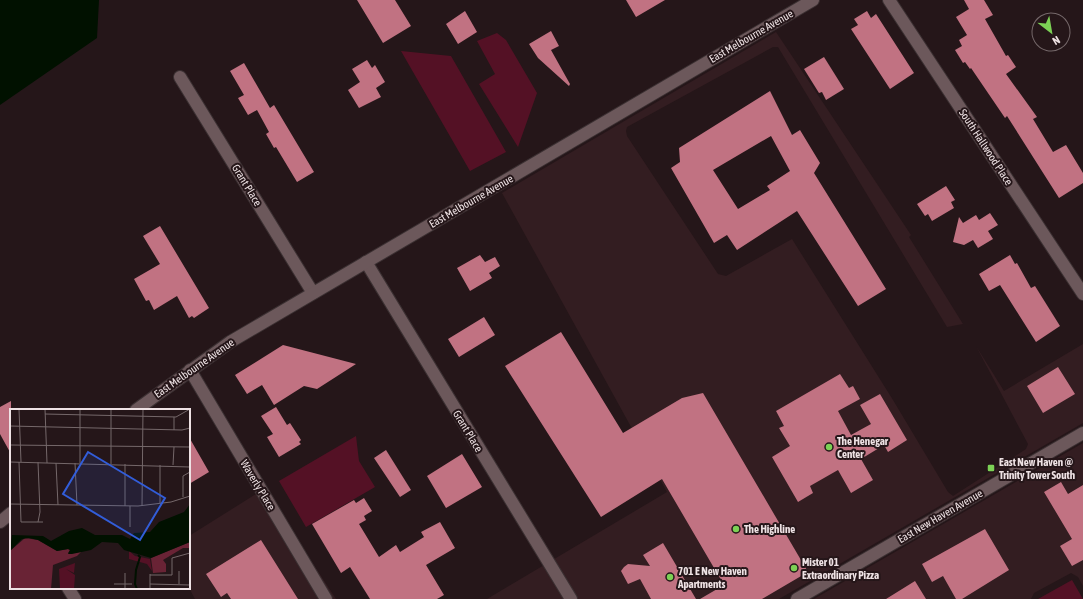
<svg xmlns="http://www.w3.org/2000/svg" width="1083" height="599" font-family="'Asap Condensed',sans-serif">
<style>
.built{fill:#331d21}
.green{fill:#541125}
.water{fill:#011100}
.building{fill:#c17282;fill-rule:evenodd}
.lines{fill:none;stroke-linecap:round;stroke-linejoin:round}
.minor-casing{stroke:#3b3032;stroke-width:14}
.tertiary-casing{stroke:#3b3032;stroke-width:14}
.minor{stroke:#6c585b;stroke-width:12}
.tertiary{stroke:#6c585b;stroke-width:12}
.poi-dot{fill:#7cd155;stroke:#251619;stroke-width:1.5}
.labels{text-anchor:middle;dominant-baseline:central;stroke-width:4;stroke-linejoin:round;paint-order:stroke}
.street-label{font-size:11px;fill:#eee2e4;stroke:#251619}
.poi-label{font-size:11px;font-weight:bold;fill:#eee2e4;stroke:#251619;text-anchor:start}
.inset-river{fill:none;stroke:#011100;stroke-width:2}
.inset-road{fill:none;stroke:#75686a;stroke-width:1}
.view{fill:#325dd9;fill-opacity:0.15;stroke:#325dd9;stroke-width:2}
.inset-edge{fill:none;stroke:#eee2e4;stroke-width:2}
</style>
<rect width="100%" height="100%" fill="#251619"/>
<path class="built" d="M 776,32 L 911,235 L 909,237 L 963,324 L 947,327 L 778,47 L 773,47 L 627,127 L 626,131 L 627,136 L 718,274 L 726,276 L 792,239 L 893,400 L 948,492 L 953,496 L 1026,449 L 1028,444 L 976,346 L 1004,391 L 1083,344 L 1083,423 L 779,599 L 487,599 L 667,492 L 502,193 Z
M 1083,443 L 1083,586 L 1078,577 L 1071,573 L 1034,593 L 1031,599 L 814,599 Z
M 264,489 L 336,599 L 195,599 L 189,588 L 189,536 Z"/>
<path class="green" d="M 497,33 L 506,40 L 537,93 L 518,147 L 479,84 L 495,74 L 477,41 Z
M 401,51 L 451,56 L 506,152 L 470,171 Z
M 356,436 L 359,461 L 375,487 L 306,527 L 279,481 Z
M 1072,580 L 1083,599 L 1038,599 Z"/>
<path class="water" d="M 0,0 L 99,0 L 97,38 L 0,105 Z"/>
<path class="building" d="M 357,0 L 395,0 L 411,26 L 383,43 Z
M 626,0 L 665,0 L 636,17 Z
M 964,0 L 984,0 L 993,15 L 985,19 L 1006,56 L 1008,55 L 1016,67 L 1006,74 L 1037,117 L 1033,119 L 1053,152 L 1066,145 L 1083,173 L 1083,183 L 1059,198 L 1007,116 L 1005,118 L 971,68 L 970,69 L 965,62 L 963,63 L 955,50 L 962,46 L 959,40 L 967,35 L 956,17 L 969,9 Z
M 465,11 L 477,32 L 458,44 L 446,24 Z
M 867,11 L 871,18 L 876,14 L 914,73 L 890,89 L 851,29 L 858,25 L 854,19 Z
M 551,31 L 559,46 L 551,50 L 570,84 L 569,86 L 538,58 L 529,44 Z
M 824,57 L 844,89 L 826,100 L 822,92 L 819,93 L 804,69 Z
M 367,60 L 372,68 L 375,65 L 385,82 L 376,88 L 381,97 L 359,108 L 348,90 L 360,82 L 352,69 Z
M 244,63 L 270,108 L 274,105 L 314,172 L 297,182 L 276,147 L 274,148 L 266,134 L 269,132 L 257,110 L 248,115 L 238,98 L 244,95 L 230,71 Z
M 770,91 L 792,135 L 800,130 L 820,163 L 814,173 L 886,289 L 858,306 L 797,211 L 737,250 L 727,235 L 714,243 L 671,168 L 680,162 L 679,148 ZM 771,136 L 790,171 L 767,186 L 770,190 L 738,209 L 713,170 Z
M 946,186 L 955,200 L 951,202 L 954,208 L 932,221 L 928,214 L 925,216 L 917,204 Z
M 990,213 L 998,225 L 988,231 L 993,239 L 978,248 L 973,240 L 964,245 L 953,242 L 959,217 L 963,223 L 976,215 L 979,220 Z
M 160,226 L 209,308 L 194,318 L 192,316 L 189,318 L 177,296 L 154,310 L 149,300 L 146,301 L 134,279 L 160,264 L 143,236 Z
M 480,255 L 485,262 L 495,257 L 500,266 L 489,273 L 492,278 L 470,291 L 457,268 Z
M 1010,255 L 1015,264 L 1017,263 L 1031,288 L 1035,286 L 1060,326 L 1036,342 L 1000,285 L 989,291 L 979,274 Z
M 484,317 L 495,335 L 459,357 L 448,339 Z
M 561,332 L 623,433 L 682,398 L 703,393 L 808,572 L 762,599 L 700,599 L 724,585 L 662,479 L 601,517 L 505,366 Z
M 283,345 L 356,364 L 317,389 L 304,386 L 274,405 L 262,385 L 247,394 L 235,375 Z
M 1058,367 L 1075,394 L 1043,413 L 1027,386 Z
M 840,374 L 849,388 L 853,386 L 860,399 L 838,411 L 851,435 L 871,424 L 860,405 L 880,394 L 907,440 L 888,452 L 884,445 L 861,459 L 873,480 L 851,493 L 838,470 L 810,486 L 813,493 L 798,502 L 772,457 L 790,446 L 779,428 L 784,426 L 776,411 Z
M 11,401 L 11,454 L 0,434 L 0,407 Z
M 276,407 L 287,425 L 290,423 L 301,440 L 299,442 L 301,444 L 279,457 L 267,437 L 273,434 L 261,416 Z
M 189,437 L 209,472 L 189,484 Z
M 386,450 L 411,490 L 400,497 L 374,458 Z
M 462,454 L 482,487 L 446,508 L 427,476 Z
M 1061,482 L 1068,494 L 1083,485 L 1083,560 L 1072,566 L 1060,546 L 1072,539 L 1044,492 Z
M 364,498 L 372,511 L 364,516 L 366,520 L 359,524 L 379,557 L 396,545 L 400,552 L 424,537 L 421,532 L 440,522 L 455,548 L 426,565 L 444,595 L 437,599 L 370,599 L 350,567 L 341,573 L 312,524 L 354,500 L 356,503 Z
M 985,529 L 1009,570 L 962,599 L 956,599 L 943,576 L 932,582 L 922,564 Z
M 261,540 L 298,599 L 231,599 L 227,593 L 221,597 L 206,574 Z
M 663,543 L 696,599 L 651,599 L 640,579 L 628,584 L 621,571 L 624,567 L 628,564 L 650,566 L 643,555 Z
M 915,581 L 926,599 L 886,599 Z"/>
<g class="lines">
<defs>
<path id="minor" d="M 889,0 L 1083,294
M 180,77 L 313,293
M 366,262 L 571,599
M 190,370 L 326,599
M 68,588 L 75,599"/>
<path id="tertiary" d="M 136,410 L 230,342 L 813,0
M 0,522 L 11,513
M 797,599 L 1083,433"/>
</defs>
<use href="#minor" class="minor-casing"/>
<use href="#tertiary" class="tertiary-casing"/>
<use href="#minor" class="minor"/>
<use href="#tertiary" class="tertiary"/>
</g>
<g class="poi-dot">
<circle cx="829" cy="447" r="4"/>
<rect x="987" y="464" width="8" height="8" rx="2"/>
<circle cx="736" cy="529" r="4"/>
<circle cx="794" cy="568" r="4"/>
<circle cx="670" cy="577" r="4"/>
</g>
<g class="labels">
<g class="street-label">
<text transform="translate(751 36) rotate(-30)">East Melbourne Avenue</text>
<text transform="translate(986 147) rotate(57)">South Hallwood Place</text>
<text transform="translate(247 185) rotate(59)">Grant Place</text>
<text transform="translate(471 201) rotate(-30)">East Melbourne Avenue</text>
<text transform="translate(194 368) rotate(-35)">East Melbourne Avenue</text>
<text transform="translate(468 431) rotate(59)">Grant Place</text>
<text transform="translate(258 485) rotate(59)">Waverly Place</text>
<text transform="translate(940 516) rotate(-30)">East New Haven Avenue</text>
</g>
<g class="poi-label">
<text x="837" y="441">The Henegar<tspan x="837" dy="13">Center</tspan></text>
<text x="999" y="462">East New Haven @<tspan x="999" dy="13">Trinity Tower South</tspan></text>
<text x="744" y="529">The Highline</text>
<text x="802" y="562">Mister 01<tspan x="802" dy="13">Extraordinary Pizza</tspan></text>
<text x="678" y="571">701 E New Haven<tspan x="678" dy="13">Apartments</tspan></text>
</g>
</g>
<g transform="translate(10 409)">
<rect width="180" height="180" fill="#251619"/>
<path d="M 119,142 L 125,147 L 140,150 L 142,162 L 137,155 L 119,150 ZM 65,154 L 64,164 L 56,160 L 65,166 L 64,180 L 50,180 L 49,160 Z" fill="#541125"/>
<path d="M 15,129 L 28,131 L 47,142 L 58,140 L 60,141 L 58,144 L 71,143 L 67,147 L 43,156 L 41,180 L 0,180 L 0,142 ZM 180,133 L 180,139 L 173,139 L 153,151 L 156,155 L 156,163 L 143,164 L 141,149 Z" fill="#692335"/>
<path d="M 180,95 L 180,133 L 141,149 L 114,141 L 108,134 L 92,133 L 81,141 L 62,145 L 58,145 L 60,141 L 58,140 L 47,142 L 28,131 L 19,129 L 12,130 L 0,142 L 2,126 L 33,127 L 41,132 L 59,122 L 72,119 L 85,126 L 112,126 L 120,130 L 124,124 L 140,123 L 149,113 L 174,103 Z" fill="#011100"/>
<path class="inset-river" d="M 127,180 L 125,175 L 126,161 L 130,148 L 128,146"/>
<path class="inset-road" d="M 9,0 L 11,53M 35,0 L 37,54M 35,5 L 166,8 L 180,0M 0,17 L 172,21 L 180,19M 164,21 L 164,8M 0,36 L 180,38M 0,53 L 180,58M 9,53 L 11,113 L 33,113M 28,53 L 30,103 L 28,113M 46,54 L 48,96M 65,54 L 67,96M 70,54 L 70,0M 101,55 L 101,0M 115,55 L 115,97M 163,56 L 164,38M 173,88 L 173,67 L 180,63M 150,94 L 150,56M 0,95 L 128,97 L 161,93 L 180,87M 120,97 L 120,118M 132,97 L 133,0M 140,166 L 162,166 L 162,149 L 180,144M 104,175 L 122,175M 140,175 L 180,176M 169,175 L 169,162M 115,180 L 115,164M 140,180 L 140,165"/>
<path class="view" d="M 78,43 L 155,89 L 130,131 L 53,85 Z"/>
<rect width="180" height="180" class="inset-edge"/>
</g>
<g transform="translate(1051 32) rotate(149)"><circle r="19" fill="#251619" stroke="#75686a"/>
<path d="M0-3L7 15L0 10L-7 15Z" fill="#7cd155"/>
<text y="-6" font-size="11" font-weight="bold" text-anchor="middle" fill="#eee2e4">N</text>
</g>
</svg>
